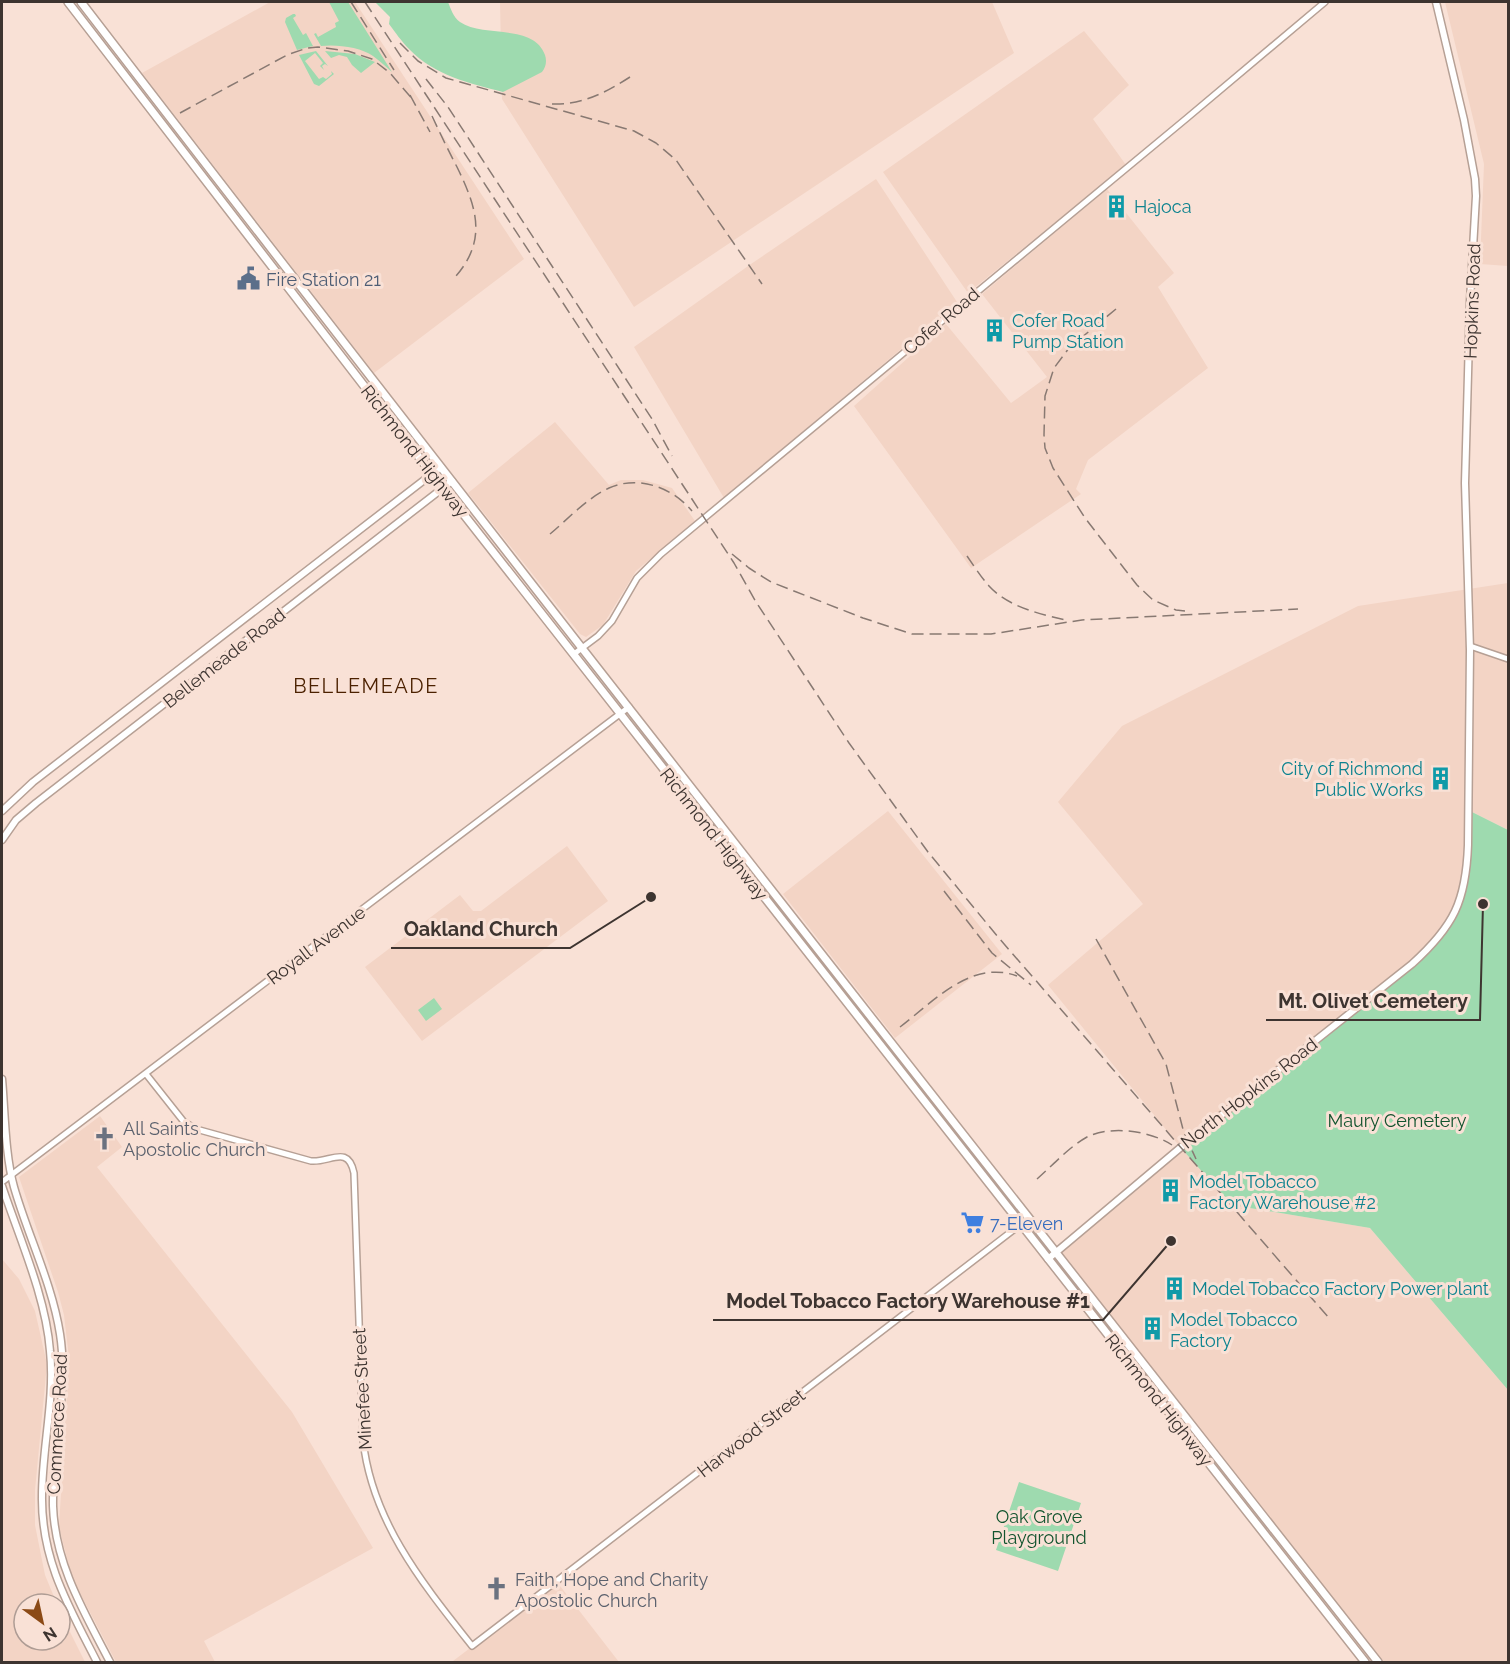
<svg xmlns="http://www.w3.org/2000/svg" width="1510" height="1664" font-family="Raleway,sans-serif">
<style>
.built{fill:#f3d4c5}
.green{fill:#9edaaf}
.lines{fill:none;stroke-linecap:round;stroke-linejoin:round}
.tertiary-casing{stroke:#b6a095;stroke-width:8}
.secondary-casing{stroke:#b6a095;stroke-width:9}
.primary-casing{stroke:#b6a095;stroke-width:10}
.tertiary{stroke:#fff;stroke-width:5}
.secondary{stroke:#fff;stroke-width:6}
.primary{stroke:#fff;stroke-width:7}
.rail{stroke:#887972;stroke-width:1.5;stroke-dasharray:12 6;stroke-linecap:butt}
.labels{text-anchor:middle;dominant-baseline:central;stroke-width:6;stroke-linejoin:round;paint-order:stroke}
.culture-label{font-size:18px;fill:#0d838f;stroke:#f9e1d6;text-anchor:start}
.service-label{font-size:18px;fill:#4e5e75;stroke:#f9e1d6;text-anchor:start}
.street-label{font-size:18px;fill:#3d3430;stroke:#f9e1d6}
.park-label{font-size:18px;fill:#12542e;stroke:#f9e1d6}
.worship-label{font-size:18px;fill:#5b616d;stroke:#f9e1d6;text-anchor:start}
.shop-label{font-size:18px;fill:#366cbe;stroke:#f9e1d6;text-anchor:start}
.neighbourhood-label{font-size:20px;letter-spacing:1.5px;fill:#4c2100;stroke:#f9e1d6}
.leader{fill:none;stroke:#3d3430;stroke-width:2}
.callout-dot{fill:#3d3430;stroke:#f9e1d6;stroke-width:2}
.callout-label{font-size:20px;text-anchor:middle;font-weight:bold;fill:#3d3430;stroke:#f9e1d6;stroke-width:6;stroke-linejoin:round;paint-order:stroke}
</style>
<rect width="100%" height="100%" fill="#f9e1d6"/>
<path class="built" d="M 270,2 L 355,2 L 524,259 L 374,373 L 142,73 Z
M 500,2 L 992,2 L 1014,53 L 634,307 L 502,99 Z
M 1445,2 L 1508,2 L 1508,266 L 1480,264 L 1484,164 Z
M 1084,31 L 1129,85 L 1093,119 L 1126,165 L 968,293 L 883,172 Z
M 876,179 L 957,302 L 724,498 L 634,347 L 751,264 Z
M 1107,189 L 1174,273 L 1158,287 L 1208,368 L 1088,460 L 1076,489 L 1081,494 L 971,568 L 854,406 L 946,324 L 1011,403 L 1047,377 L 982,294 Z
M 555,422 L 609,485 L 621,480 L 643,480 L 672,488 L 695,521 L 636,571 L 603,625 L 586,637 L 580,634 L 468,493 Z
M 1508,583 L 1508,830 L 1468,810 L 1466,872 L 1452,915 L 1232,1205 L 1370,1228 L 1508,1390 L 1508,1662 L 1370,1662 L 1051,1256 L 1181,1148 L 1048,985 L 1143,904 L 1058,802 L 1122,726 L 1358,606 Z
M 888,811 L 1002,954 L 895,1038 L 783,894 Z
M 567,846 L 608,901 L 422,1041 L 365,967 L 460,895 L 473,911 L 481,911 Z
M 100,1116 L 122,1147 L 97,1167 L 292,1412 L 373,1548 L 204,1641 L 215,1662 L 116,1662 L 72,1578 L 59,1527 L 69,1358 L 64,1315 L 58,1292 L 19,1177 Z
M 2,1259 L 19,1279 L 35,1311 L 47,1364 L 35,1490 L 35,1525 L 45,1575 L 57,1604 L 24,1604 L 24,1640 L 60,1640 L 60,1612 L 85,1662 L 2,1662 Z
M 557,1582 L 619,1662 L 454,1662 L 453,1661 Z"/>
<path class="green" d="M 329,2 L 348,2 L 392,72 C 386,67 380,61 373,56 C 361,47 336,44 321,46 L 314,34 L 316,33 L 318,37 L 336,27 L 335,23 L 339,21 Z
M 371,2 L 448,2 C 451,9 453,17 460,22 C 483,38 534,23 545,55 C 547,61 546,67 542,72 L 503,92 C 469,83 435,76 409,49 C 402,42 395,32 389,24 L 390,17 L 375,2 Z
M 293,14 L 295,14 L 296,16 L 293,18 L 303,35 L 306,33 L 313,46 L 297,50 L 285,22 L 286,18 Z
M 316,51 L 328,66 L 325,64 L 322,66 L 324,70 L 320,66 L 323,63 L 315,53 L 305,61 L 319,79 L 323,77 L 326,79 L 332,74 L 331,71 L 334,74 L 319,86 L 314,84 L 299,55 Z
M 325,51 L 355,54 L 375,62 L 361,73 L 352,65 L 347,57 L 339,55 L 331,58 Z
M 1468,810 L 1508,830 L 1508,1390 L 1370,1228 L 1232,1205 L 1181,1148 L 1407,968 L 1440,934 L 1462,894 Z
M 434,998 L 442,1009 L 426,1021 L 418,1010 Z
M 1019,1482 L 1081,1503 L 1058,1571 L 996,1550 Z"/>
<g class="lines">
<defs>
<path id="tertiary" d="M 1470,646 L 1508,659
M 574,654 L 598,636 L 612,621 L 637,578 L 661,554 L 1187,118 L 1325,2
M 146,1074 L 184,1122 L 196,1129 L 311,1161 C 330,1163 348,1144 354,1173 L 363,1440 C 372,1522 423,1584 472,1646 L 1029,1218
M 2,1182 L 629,707"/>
<path id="secondary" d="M 2,811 L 33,782 L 441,467
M 2,840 L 16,820 L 36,803 L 452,481
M 2,1079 C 5,1112 5,1155 14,1187 C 28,1236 52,1283 60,1334 C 69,1391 52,1449 53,1506 C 55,1564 84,1612 110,1662
M 2,1186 C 19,1237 46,1297 50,1351 C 55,1399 42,1448 42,1496 C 41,1560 69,1607 97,1662
M 1048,1259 L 1180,1148 L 1412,964 C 1454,926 1466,901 1468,845 L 1470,650 L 1465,483 L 1470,301 L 1476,196 L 1475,179 L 1464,120 L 1436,2"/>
<path id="primary" d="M 68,2 L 432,474 L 1365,1662
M 81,2 C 509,559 944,1110 1378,1662"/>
</defs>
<use href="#tertiary" class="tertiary-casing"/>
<use href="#secondary" class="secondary-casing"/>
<use href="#primary" class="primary-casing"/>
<use href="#tertiary" class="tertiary"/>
<use href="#secondary" class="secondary"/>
<use href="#primary" class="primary"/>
<path class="rail" d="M 351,2 L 394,70
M 365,2 L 734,563 L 756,602 L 849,743 L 928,852 L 998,937 L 1329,1318
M 400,43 L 418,61 L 446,78 L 634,131 L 656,143 L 676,160 L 762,284
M 426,79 L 448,107 L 652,419 L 672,456
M 410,95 L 430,132
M 552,104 C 582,105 605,93 630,77
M 180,113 L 287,55 L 307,48 L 318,47 L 348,51 L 372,59 L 390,73 L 414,101
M 432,116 C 440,133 448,150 457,167 C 476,206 488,239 456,276
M 1116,309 L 1069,348 L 1054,368 L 1045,396 L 1044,435 L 1045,448 L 1053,468 L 1085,518 L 1137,585 L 1153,600 L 1176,610 L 1185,611
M 550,534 C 568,519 587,498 609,488 C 638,475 672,487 692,511
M 732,554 L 749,568 L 771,582 L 863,618 L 912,634 L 991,634 L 1082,620 L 1298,609
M 967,556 C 974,566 981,577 989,586 C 1008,607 1040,614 1066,620
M 944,891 L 992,953 L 1031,985
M 1096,939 L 1166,1064 L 1184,1133 L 1196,1159
M 900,1027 C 933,1002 971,959 1017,976
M 1037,1179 C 1053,1165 1069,1147 1087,1137 C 1111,1125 1151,1131 1172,1145"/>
</g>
<defs>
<symbol id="building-bare" viewBox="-9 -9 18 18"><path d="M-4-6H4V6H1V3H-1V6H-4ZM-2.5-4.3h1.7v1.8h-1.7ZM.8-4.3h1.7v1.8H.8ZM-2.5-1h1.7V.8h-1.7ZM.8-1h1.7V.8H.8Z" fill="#0f9aa8" stroke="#f9e1d6" stroke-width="2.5" paint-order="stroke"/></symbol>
<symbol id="civic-bare" viewBox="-9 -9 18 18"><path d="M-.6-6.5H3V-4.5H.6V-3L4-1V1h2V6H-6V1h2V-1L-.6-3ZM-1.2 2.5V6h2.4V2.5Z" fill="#5c6f8a" stroke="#f9e1d6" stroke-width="2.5" paint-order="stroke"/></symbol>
<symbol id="church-bare" viewBox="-9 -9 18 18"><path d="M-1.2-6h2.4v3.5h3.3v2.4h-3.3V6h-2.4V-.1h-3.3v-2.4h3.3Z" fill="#6b7280" stroke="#f9e1d6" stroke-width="2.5" paint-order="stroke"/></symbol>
<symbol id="supermarket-bare" viewBox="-9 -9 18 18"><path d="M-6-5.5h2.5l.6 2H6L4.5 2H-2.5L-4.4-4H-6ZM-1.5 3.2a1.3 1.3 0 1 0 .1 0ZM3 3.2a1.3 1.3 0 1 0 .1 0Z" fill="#3f7fe0" stroke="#f9e1d6" stroke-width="2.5" paint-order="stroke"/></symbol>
</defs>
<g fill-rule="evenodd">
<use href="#building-bare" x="1100" y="190" width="33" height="33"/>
<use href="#civic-bare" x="232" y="262" width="33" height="33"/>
<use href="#building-bare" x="978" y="314" width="33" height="33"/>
<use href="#building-bare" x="1424" y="762" width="33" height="33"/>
<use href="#church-bare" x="88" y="1122" width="33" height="33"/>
<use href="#building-bare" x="1154" y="1174" width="33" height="33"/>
<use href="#supermarket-bare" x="956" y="1206" width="33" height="33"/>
<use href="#building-bare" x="1158" y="1272" width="33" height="33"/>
<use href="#building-bare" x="1136" y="1312" width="33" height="33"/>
<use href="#church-bare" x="480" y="1572" width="33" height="33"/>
</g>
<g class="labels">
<g class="culture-label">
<text x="1134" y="206">Hajoca</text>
<text x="1012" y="320">Cofer Road<tspan x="1012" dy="21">Pump Station</tspan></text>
<text x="1423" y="768" text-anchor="end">City of Richmond<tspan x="1423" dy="21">Public Works</tspan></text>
<text x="1189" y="1181">Model Tobacco<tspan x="1189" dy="21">Factory Warehouse #2</tspan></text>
<text x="1192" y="1288">Model Tobacco Factory Power plant</text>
<text x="1170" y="1319">Model Tobacco<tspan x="1170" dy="21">Factory</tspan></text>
</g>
<g class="service-label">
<text x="266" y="279">Fire Station 21</text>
</g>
<g class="street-label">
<text transform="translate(1472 301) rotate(-88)">Hopkins Road</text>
<text transform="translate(941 321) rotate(-40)">Cofer Road</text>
<text transform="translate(415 451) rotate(52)">Richmond Highway</text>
<text transform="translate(224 658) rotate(-38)">Bellemeade Road</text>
<text transform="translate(714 834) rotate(52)">Richmond Highway</text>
<text transform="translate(316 945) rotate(-37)">Royall Avenue</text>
<text transform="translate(1249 1093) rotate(-38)">North Hopkins Road</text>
<text transform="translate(362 1389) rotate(-93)">Minefee Street</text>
<text transform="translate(1159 1400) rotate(52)">Richmond Highway</text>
<text transform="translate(57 1424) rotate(-87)">Commerce Road</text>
<text transform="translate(751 1433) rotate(-38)">Harwood Street</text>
</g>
<g class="park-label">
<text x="1397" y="1120">Maury Cemetery</text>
<text x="1039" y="1516">Oak Grove<tspan x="1039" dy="21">Playground</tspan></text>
</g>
<g class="worship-label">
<text x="123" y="1128">All Saints<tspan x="123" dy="21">Apostolic Church</tspan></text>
<text x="515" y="1579">Faith, Hope and Charity<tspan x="515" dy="21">Apostolic Church</tspan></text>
</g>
<g class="shop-label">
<text x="990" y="1223">7-Eleven</text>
</g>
<g class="neighbourhood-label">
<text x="366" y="686">BELLEMEADE</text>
</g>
</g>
<path class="leader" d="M651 897L570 948H391M1483 904L1480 1020H1266M1171 1241L1103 1320H713"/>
<g class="callout-dot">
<circle cx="651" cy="897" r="6"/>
<circle cx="1483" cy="904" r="6"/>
<circle cx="1171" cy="1241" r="6"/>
</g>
<g class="callout-label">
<text x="481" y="936">Oakland Church</text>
<text x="1373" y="1008">Mt. Olivet Cemetery</text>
<text x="908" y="1308">Model Tobacco Factory Warehouse #1</text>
</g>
<rect width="1510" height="1664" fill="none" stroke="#3d3430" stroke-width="6"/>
<g transform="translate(42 1622) rotate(147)"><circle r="28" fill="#f9e1d6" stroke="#ae9c94" stroke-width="1.5"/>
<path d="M0-4.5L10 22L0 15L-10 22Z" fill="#8b4a16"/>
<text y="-9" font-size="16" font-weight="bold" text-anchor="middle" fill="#3d3430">N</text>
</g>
</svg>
